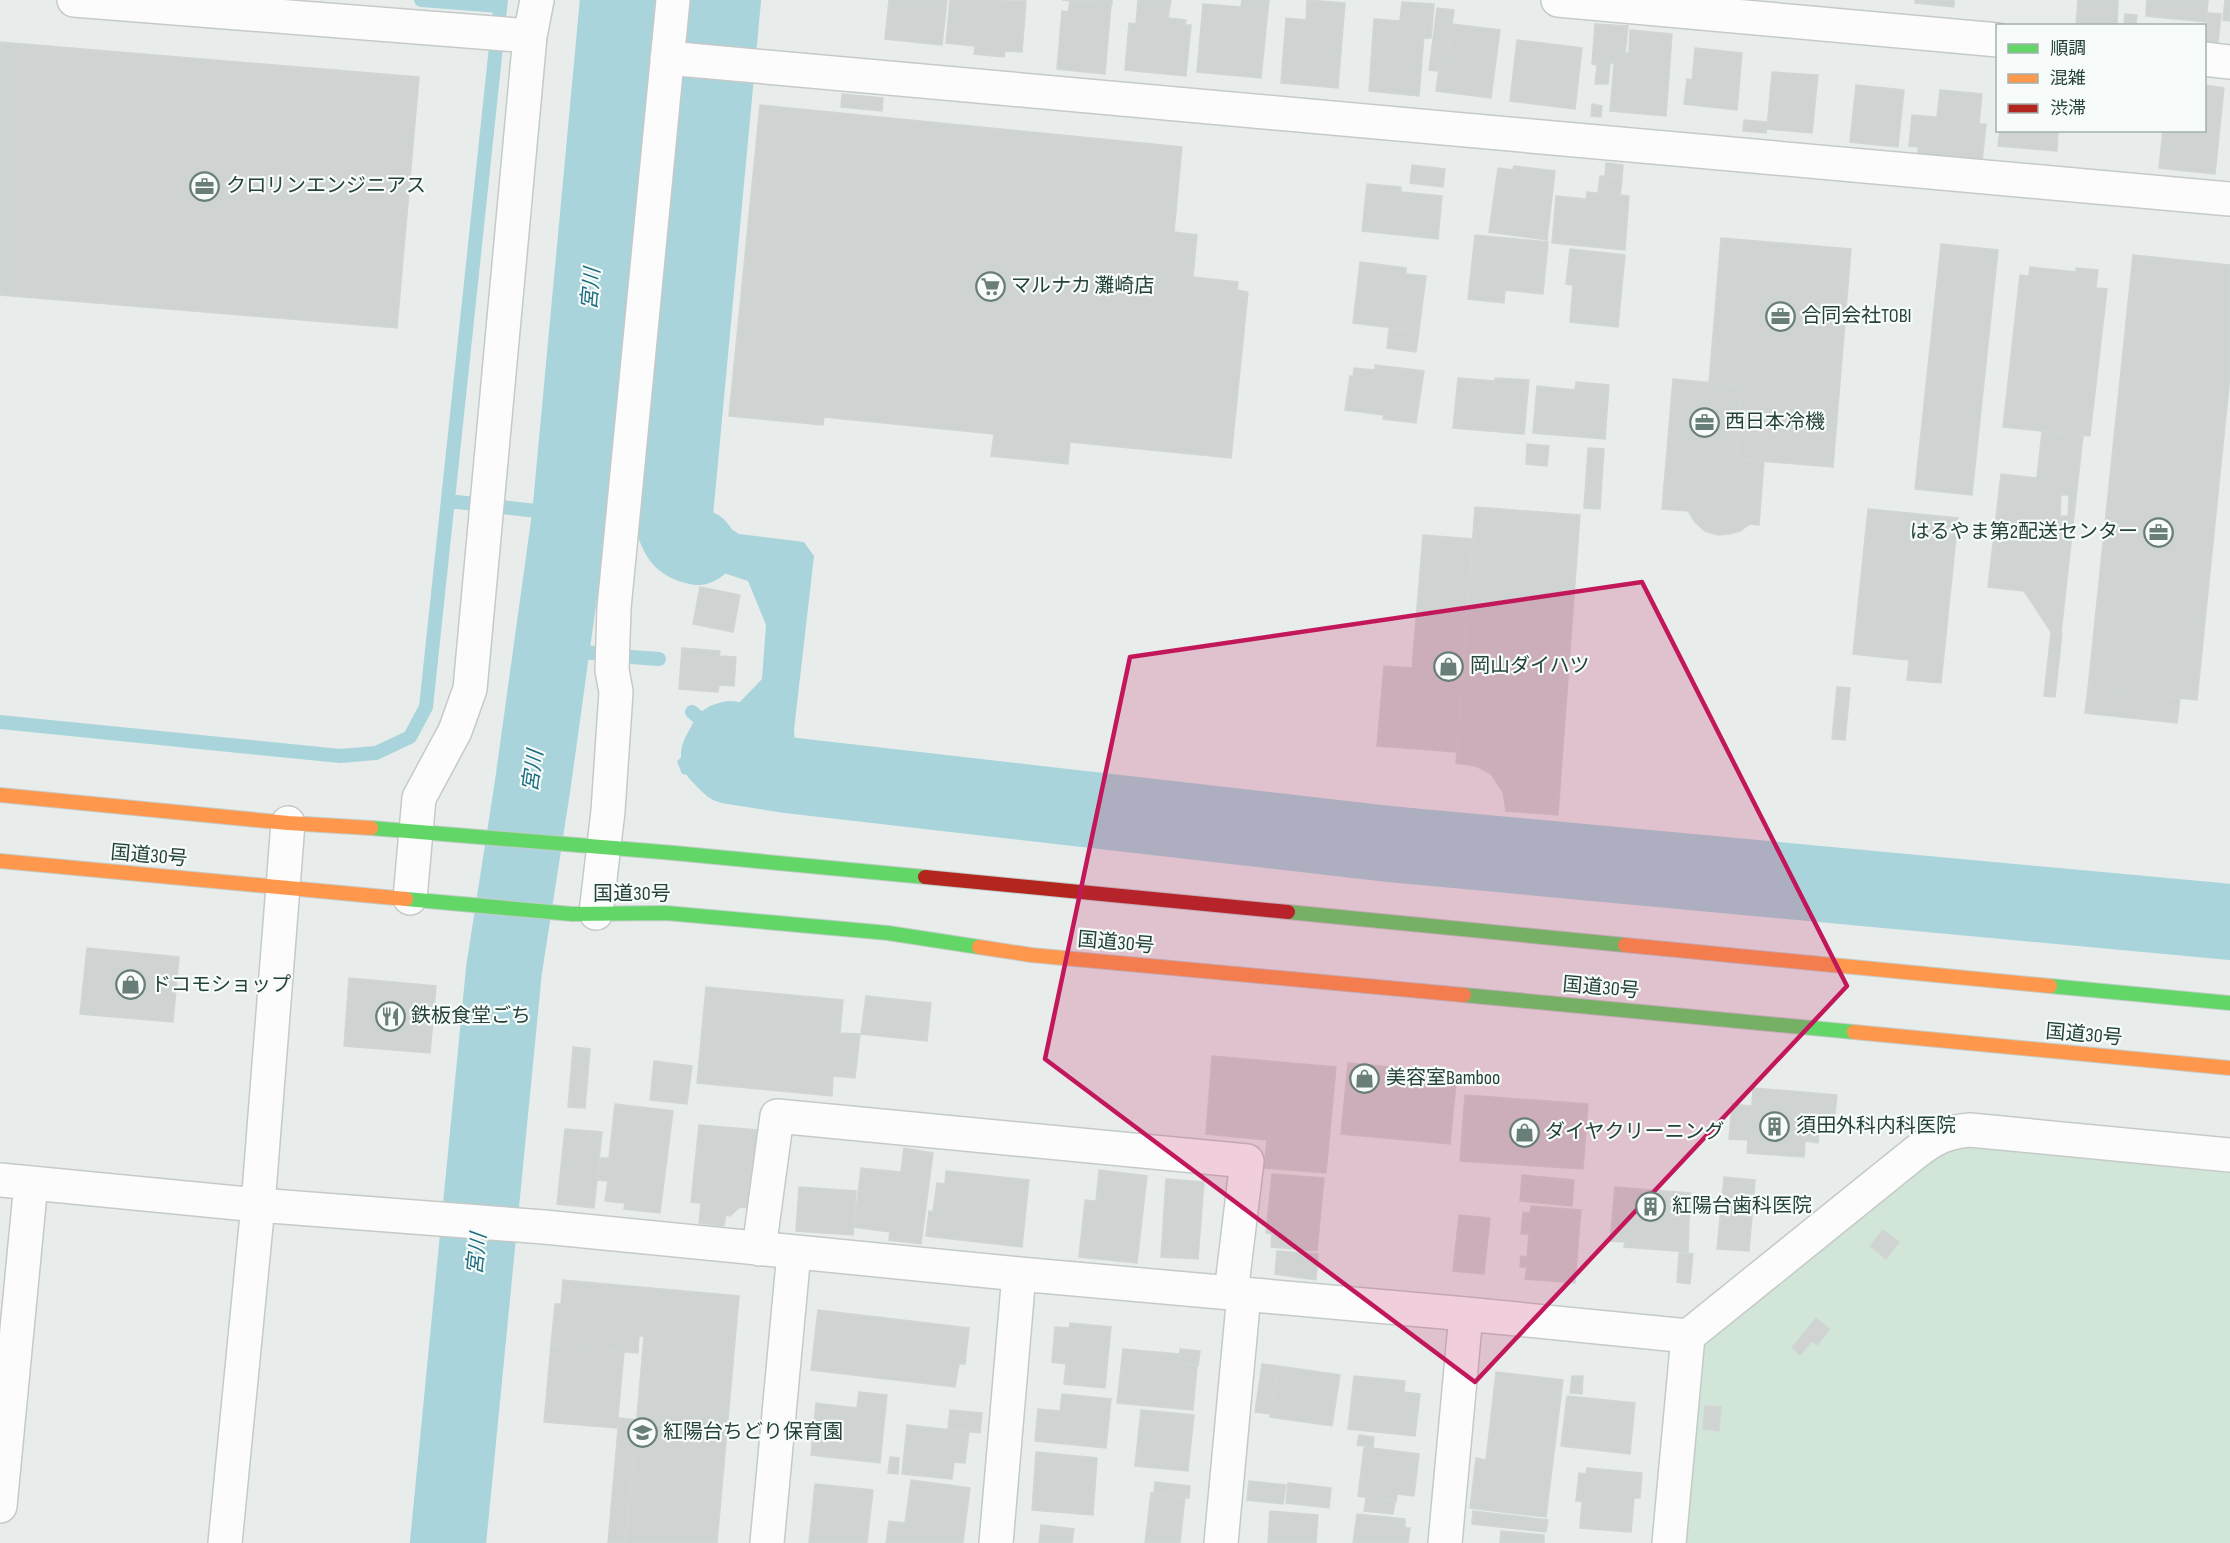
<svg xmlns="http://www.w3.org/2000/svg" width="2230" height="1543" font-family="'Sofia Sans Condensed','Noto Sans JP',sans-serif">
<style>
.green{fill:#d1e6d8}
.water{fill:#a9d4db}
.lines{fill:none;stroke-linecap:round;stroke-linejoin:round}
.stream{stroke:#a9d4db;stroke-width:14}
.river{stroke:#a9d4db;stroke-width:76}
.building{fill:#cfd4d2;stroke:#d1d6d4;stroke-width:1.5;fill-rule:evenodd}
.street-casing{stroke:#c5cac8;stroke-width:36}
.fast-casing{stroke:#c3ccc9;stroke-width:16}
.slow-casing{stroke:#c3ccc9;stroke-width:16}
.jam-casing{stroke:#c3ccc9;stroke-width:16}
.street{stroke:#fcfcfc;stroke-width:33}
.fast{stroke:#63d668;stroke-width:14}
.slow{stroke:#ff974d;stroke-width:14}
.jam{stroke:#b3261e;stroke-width:14}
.marked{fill:#c2185b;fill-opacity:0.2;stroke:#c2185b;stroke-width:4.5;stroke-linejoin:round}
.labels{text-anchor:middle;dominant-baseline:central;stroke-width:4.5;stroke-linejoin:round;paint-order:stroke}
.poi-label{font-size:20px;fill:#24423a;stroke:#f7fbf9;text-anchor:start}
.street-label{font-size:20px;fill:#24423a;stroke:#f7fbf9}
.water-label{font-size:21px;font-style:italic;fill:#1c6f80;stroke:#f7fbf9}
</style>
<rect width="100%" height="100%" fill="#e8edeb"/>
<path class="green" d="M 1959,1146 L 2230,1173 L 2230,1543 L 1686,1543 L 1697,1373 L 1704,1348 L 1716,1330 L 1933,1155 Z"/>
<path class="water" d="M 666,453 L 695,459 L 694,482 L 702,504 L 722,523 L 739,534 L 804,542 L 814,556 L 794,730 L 799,791 L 682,774 L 677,761 L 712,731 L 762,679 L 766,625 L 748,581 L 662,553 L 655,531 L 648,527 L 649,514 L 656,511 L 664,498 Z"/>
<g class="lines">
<path class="stream" d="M 421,0 L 500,6
M 448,501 L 590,517
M 552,650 L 594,653
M 631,657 L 659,659
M 692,712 L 727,740
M 0,722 L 340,756 L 376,753 L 410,737 L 426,707 L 501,0"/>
<path class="river" d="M 698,547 C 683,544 679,539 674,525 L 723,0
M 731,739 L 727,740 L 719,755 L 730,766 L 787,775 L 1389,844 L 2230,922
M 448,1543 L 504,970 L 533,783 L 570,516 L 618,0"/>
</g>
<path class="building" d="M 889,0 L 947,0 L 942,45 L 885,39 Z
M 950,0 L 1026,1 L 1022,52 L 1005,51 L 1004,57 L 974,54 L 975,46 L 946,43 Z
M 1062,0 L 1112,0 L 1112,5 Z
M 1138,0 L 1171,0 L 1168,18 L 1186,20 L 1185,25 L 1191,25 L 1186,76 L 1125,70 L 1129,23 L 1136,24 Z
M 1242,0 L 1269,0 L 1261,78 L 1197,72 L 1203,4 L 1241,7 Z
M 1307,0 L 1345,3 L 1338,88 L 1281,83 L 1286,18 L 1306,20 Z
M 1915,0 L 1954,0 L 1954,7 L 1915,3 Z
M 2078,0 L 2118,0 L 2117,26 L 2076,26 Z
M 2147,0 L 2208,0 L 2206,22 L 2146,16 Z
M 2225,0 L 2230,0 L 2230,21 L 2223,20 Z
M 1070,1 L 1111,5 L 1105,74 L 1057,69 L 1062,11 L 1068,12 Z
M 1402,2 L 1434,4 L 1431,38 L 1424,38 L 1425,23 L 1400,20 Z
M 1437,8 L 1454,10 L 1447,61 L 1439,61 L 1438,71 L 1429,70 Z
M 2208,13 L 2221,14 L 2218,43 L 2206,42 Z
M 2125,14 L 2137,15 L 2136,26 L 2124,26 Z
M 1374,19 L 1425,23 L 1419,96 L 1369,91 Z
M 1452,24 L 1500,30 L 1491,98 L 1436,91 L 1440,61 L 1447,61 Z
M 1595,24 L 1628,26 L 1625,53 L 1615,52 L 1614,63 L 1610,63 L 1608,84 L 1595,84 L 1597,65 L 1592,64 Z
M 1630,30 L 1672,34 L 1666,116 L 1610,111 L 1615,52 L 1629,53 Z
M 1517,40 L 1582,48 L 1575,109 L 1510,101 Z
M 0,42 L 419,77 L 397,328 L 0,295 Z
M 1695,48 L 1742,53 L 1737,110 L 1684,104 L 1687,79 L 1692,80 Z
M 1772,72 L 1818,75 L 1812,133 L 1767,129 Z
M 1856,85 L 1904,90 L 1898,147 L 1850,142 Z
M 2204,85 L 2224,88 L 2215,174 L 2159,168 L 2163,130 L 2204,130 Z
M 1940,90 L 1982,94 L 1979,124 L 1986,124 L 1982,162 L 1917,155 L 1919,147 L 1909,146 L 1912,115 L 1937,117 Z
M 842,94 L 883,98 L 882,111 L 841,107 Z
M 1592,104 L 1602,106 L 1601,117 L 1591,116 Z
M 760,105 L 1182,147 L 1174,232 L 1197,235 L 1193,277 L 1238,282 L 1237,290 L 1248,292 L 1231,458 L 1070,442 L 1068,464 L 991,456 L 994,434 L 824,417 L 823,425 L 729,416 Z
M 1744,120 L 1767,122 L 1766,133 L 1743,131 Z
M 2000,130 L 2058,130 L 2057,151 L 1998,146 Z
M 1606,163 L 1623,165 L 1622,178 L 1605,176 Z
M 1412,165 L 1445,169 L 1443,187 L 1410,183 Z
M 1514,166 L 1555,171 L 1547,240 L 1489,232 L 1498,168 L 1513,170 Z
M 1600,176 L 1622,178 L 1620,196 L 1598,193 Z
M 1367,184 L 1401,187 L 1401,192 L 1442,196 L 1438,239 L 1362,231 Z
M 1587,192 L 1629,196 L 1625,250 L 1552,243 L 1556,196 L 1586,199 Z
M 1475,235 L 1548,242 L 1543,294 L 1505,290 L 1504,303 L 1468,299 Z
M 1721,238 L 1851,249 L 1833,467 L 1736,459 L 1742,386 L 1709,383 Z
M 1941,244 L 1998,250 L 1972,495 L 1915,489 Z
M 1570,249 L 1625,255 L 1618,327 L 1570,322 L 1573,285 L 1566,284 Z
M 2133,255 L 2230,265 L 2230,376 L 2197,700 L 2088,688 Z
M 1360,262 L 1406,268 L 1406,274 L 1426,276 L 1419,331 L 1353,323 Z
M 2030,267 L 2076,272 L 2076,268 L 2098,270 L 2096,288 L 2107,289 L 2090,436 L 2003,427 L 2020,275 L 2029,276 Z
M 1389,328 L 1419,331 L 1416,352 L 1387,348 Z
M 1375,365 L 1424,371 L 1416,423 L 1383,419 L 1384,415 L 1345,410 L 1350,376 L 1353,377 L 1354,368 L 1375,370 Z
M 1458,378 L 1495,381 L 1495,378 L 1529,380 L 1524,434 L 1453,428 Z
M 1673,379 L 1742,386 L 1736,459 L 1764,461 L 1759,525 L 1750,524 L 1740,531 L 1729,534 L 1718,535 L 1705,531 L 1695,522 L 1688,511 L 1662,509 Z
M 1576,382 L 1609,385 L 1605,439 L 1533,433 L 1537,386 L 1575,390 Z
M 2042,431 L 2083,436 L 2061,633 L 2051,632 L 2024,591 L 1988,587 L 2001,474 L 2037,478 ZM 2061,495 L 2069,495 L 2068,516 L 2060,516 Z
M 1527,444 L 1549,446 L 1547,466 L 1526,464 Z
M 1588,448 L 1604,449 L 1600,509 L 1584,508 Z
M 1475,507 L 1580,515 L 1558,815 L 1506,811 L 1503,792 L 1491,774 L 1476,766 L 1456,763 Z
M 1868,509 L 1958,518 L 1941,683 L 1907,680 L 1909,660 L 1853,654 Z
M 1423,535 L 1473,539 L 1457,752 L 1377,746 L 1384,666 L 1412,668 Z
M 700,587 L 740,595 L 733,632 L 693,624 Z
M 2051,632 L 2062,633 L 2055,697 L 2044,696 Z
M 682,648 L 720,651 L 719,656 L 736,657 L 734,686 L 719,685 L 718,692 L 679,689 Z
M 1837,687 L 1850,688 L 1845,740 L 1832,739 Z
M 2088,688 L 2180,698 L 2177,723 L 2085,713 Z
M 87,948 L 179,957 L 173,1022 L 80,1014 Z
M 349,978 L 436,986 L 430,1053 L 344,1046 Z
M 706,987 L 843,1000 L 840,1033 L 860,1034 L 855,1078 L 833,1076 L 832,1096 L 697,1083 Z
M 866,996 L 931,1003 L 927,1041 L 861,1034 Z
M 573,1047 L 590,1049 L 585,1108 L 568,1107 Z
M 1212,1056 L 1336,1067 L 1326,1173 L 1264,1168 L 1267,1140 L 1206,1134 Z
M 654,1061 L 692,1066 L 687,1104 L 650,1100 Z
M 1348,1063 L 1457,1073 L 1450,1144 L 1341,1134 Z
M 1753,1088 L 1837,1095 L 1835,1114 L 1821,1113 L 1818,1143 L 1805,1141 L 1804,1157 L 1747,1153 L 1748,1140 L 1729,1139 L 1732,1104 L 1752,1106 Z
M 1465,1095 L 1588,1104 L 1583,1169 L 1460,1161 Z
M 615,1104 L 673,1111 L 660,1213 L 624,1209 L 625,1203 L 605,1201 L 608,1181 L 598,1180 L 601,1158 L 609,1158 Z
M 699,1125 L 758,1130 L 758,1161 L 750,1208 L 740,1207 L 730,1216 L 726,1215 L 724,1226 L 699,1223 L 701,1203 L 691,1202 Z
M 565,1129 L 602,1132 L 594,1208 L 557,1204 Z
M 904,1148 L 933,1153 L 921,1244 L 889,1240 L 890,1232 L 854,1227 L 861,1168 L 901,1172 Z
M 1099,1170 L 1147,1176 L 1137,1263 L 1079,1257 L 1085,1200 L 1096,1201 Z
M 946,1171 L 1029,1180 L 1022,1247 L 926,1236 L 929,1211 L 933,1212 L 937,1183 L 945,1184 Z
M 1272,1174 L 1324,1178 L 1317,1251 L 1271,1247 L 1272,1234 L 1266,1233 Z
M 1522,1175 L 1574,1180 L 1572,1206 L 1520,1201 Z
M 1724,1177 L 1755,1180 L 1749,1251 L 1717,1249 Z
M 1166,1179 L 1204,1182 L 1198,1259 L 1161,1257 Z
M 799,1187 L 856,1191 L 853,1235 L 796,1231 Z
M 1615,1187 L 1690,1193 L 1688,1252 L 1624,1247 L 1625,1242 L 1610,1241 Z
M 1531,1206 L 1581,1210 L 1575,1283 L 1525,1279 L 1527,1267 L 1520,1267 L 1521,1256 L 1527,1257 L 1529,1234 L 1521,1234 L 1523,1212 L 1530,1213 Z
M 1459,1215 L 1490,1218 L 1484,1274 L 1453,1271 Z
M 1883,1230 L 1899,1242 L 1886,1259 L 1870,1246 Z
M 1277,1251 L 1318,1254 L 1316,1280 L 1275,1274 Z
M 1679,1253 L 1693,1254 L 1690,1284 L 1677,1282 Z
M 563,1280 L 739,1296 L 717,1543 L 626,1543 L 644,1336 L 639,1336 L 638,1353 L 551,1345 L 555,1304 L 561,1304 Z
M 818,1310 L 969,1328 L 965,1364 L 959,1364 L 955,1387 L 811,1370 Z
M 1816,1318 L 1830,1329 L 1817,1345 L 1812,1341 L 1800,1355 L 1792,1348 Z
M 1070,1323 L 1111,1327 L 1105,1388 L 1064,1384 L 1066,1364 L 1052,1362 L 1055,1327 L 1069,1328 Z
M 551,1345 L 624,1352 L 617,1428 L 544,1422 Z
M 1123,1349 L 1179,1354 L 1178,1364 L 1197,1366 L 1193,1410 L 1117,1403 Z
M 1180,1349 L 1200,1351 L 1198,1366 L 1179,1363 Z
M 1262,1364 L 1278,1366 L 1271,1414 L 1255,1412 Z
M 1278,1366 L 1340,1375 L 1332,1426 L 1270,1417 Z
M 1496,1372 L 1563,1380 L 1546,1517 L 1470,1508 L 1476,1458 L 1486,1460 Z
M 1354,1376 L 1405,1381 L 1404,1392 L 1420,1394 L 1415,1436 L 1348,1429 Z
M 1572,1376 L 1583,1376 L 1582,1394 L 1570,1393 Z
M 859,1392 L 887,1395 L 880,1463 L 811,1455 L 816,1403 L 857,1408 Z
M 1062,1394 L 1111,1399 L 1106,1448 L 1035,1441 L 1038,1409 L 1060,1411 Z
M 1567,1396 L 1635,1403 L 1630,1454 L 1561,1446 Z
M 1705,1406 L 1721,1407 L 1719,1431 L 1703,1429 Z
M 950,1410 L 982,1413 L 980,1433 L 948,1429 Z
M 1141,1410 L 1194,1415 L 1188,1471 L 1135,1466 Z
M 619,1418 L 637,1420 L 625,1543 L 608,1543 Z
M 907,1425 L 969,1432 L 965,1463 L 954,1462 L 952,1479 L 902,1474 Z
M 1359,1435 L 1374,1437 L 1373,1447 L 1357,1445 Z
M 1364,1447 L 1419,1454 L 1414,1496 L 1397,1494 L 1396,1502 L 1358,1496 Z
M 1036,1452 L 1097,1458 L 1093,1515 L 1032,1510 Z
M 890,1457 L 899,1458 L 898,1474 L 888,1473 Z
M 1587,1468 L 1642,1473 L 1640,1498 L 1634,1498 L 1631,1532 L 1580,1528 L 1582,1501 L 1576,1501 L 1579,1473 L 1586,1474 Z
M 911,1480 L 970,1488 L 963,1543 L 886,1543 L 889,1521 L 905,1523 Z
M 1249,1481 L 1286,1485 L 1283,1504 L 1247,1500 Z
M 1155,1482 L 1190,1486 L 1189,1498 L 1154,1494 Z
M 1288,1483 L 1331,1488 L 1329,1508 L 1286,1503 Z
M 815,1484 L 873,1490 L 867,1543 L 809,1543 Z
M 1151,1493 L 1185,1497 L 1180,1543 L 1145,1543 Z
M 1366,1498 L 1395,1501 L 1393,1514 L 1364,1511 Z
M 1270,1511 L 1318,1515 L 1316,1543 L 1268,1543 Z
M 1473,1511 L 1548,1520 L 1546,1532 L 1472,1524 Z
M 1357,1514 L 1405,1519 L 1405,1528 L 1410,1528 L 1408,1543 L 1353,1543 Z
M 1041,1525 L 1074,1529 L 1072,1543 L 1039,1543 Z
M 1501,1531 L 1544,1535 L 1544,1543 L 1500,1543 Z"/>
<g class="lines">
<defs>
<path id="street" d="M 74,0 L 530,36
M 1558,0 L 1998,40
M 667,58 L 2230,199
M 2204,59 L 2230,62
M 410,898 L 419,798 L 455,731 L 470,689 L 530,36 L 537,0
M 596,913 L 608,811 L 616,692 L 612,670 L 614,608 L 673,0
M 0,1180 L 258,1205 L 544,1227 L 1019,1274 L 1466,1314 L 1688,1336 L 1915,1153 C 1934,1138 1946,1132 1970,1130 L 2230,1155
M 759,1249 L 777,1116 L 1247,1161 L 1231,1293
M 0,1506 L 31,1183
M 225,1543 L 258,1205 L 288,823
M 767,1543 L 794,1252
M 996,1543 L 1019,1274
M 1221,1543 L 1244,1294
M 1445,1543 L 1466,1314
M 1669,1543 L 1688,1336"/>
<path id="fast" d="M 371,828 L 674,853 L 925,877
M 406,899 L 572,914 L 666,913 L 888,933 L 979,947
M 1288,912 L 1625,945
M 2050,986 L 2230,1003
M 1464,995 L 1854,1032"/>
<path id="slow" d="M 0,795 L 288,823 L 371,828
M 0,861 L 406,899
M 1625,945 L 2050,986
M 979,947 L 1031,955 L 1464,995
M 1854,1032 L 2230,1068"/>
<path id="jam" d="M 925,877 L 1288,912"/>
</defs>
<use href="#street" class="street-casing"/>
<use href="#fast" class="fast-casing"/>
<use href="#slow" class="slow-casing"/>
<use href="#jam" class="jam-casing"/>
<use href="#street" class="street"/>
<use href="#fast" class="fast"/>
<use href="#slow" class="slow"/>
<use href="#jam" class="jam"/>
</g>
<path class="marked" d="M 1642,582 L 1847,986 L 1475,1382 L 1045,1059 L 1130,657 Z"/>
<defs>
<symbol id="office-ring" viewBox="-11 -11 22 22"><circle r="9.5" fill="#f7fbf9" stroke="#697e78" stroke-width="1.5"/><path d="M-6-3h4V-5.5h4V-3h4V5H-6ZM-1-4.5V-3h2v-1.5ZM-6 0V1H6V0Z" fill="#697e78"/></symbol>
<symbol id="supermarket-ring" viewBox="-11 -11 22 22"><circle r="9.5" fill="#f7fbf9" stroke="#697e78" stroke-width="1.5"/><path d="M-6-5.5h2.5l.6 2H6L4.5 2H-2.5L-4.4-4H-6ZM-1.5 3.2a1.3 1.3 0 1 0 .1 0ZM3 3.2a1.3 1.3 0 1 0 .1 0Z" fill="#697e78"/></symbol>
<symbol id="shop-ring" viewBox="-11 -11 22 22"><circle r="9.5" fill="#f7fbf9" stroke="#697e78" stroke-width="1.5"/><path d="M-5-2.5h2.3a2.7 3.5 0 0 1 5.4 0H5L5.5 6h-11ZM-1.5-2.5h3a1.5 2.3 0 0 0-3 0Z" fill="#697e78"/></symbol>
<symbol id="restaurant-ring" viewBox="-11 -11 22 22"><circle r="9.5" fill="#f7fbf9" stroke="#697e78" stroke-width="1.5"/><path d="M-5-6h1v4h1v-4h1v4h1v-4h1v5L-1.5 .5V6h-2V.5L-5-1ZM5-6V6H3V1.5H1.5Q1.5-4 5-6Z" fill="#697e78"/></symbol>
<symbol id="building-ring" viewBox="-11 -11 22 22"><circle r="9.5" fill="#f7fbf9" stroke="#697e78" stroke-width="1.5"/><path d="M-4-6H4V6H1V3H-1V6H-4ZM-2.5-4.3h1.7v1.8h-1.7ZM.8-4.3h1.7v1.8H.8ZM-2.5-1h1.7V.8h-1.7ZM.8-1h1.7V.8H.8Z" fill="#697e78"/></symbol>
<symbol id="school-ring" viewBox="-11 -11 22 22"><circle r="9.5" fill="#f7fbf9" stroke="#697e78" stroke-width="1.5"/><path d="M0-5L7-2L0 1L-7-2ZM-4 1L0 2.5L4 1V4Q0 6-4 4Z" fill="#697e78"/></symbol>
</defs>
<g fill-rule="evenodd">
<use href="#office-ring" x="188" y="170" width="33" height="33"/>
<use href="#supermarket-ring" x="974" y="270" width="33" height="33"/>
<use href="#office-ring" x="1764" y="300" width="33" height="33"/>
<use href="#office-ring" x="1688" y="406" width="33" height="33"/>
<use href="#office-ring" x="2142" y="516" width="33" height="33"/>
<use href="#shop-ring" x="1432" y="650" width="33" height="33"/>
<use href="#shop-ring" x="114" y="968" width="33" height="33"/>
<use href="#restaurant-ring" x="374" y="1000" width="33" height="33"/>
<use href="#shop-ring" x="1348" y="1062" width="33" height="33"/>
<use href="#building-ring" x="1758" y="1110" width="33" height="33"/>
<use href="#shop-ring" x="1508" y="1116" width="33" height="33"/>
<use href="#building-ring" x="1634" y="1190" width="33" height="33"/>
<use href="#school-ring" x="626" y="1416" width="33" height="33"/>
</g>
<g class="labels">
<g class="poi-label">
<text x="226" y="186">クロリンエンジニアス</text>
<text x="1011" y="286">マルナカ 灘崎店</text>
<text x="1801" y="316">合同会社TOBI</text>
<text x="1725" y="422">西日本冷機</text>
<text x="2138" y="532" text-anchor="end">はるやま第2配送センター</text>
<text x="1470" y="666">岡山ダイハツ</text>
<text x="151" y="985">ドコモショップ</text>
<text x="411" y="1016">鉄板食堂ごち</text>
<text x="1386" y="1078">美容室Bamboo</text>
<text x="1796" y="1126">須田外科内科医院</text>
<text x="1545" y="1132">ダイヤクリーニング</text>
<text x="1672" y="1206">紅陽台歯科医院</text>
<text x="663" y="1432">紅陽台ちどり保育園</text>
</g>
<g class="street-label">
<text transform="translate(149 856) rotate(5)">国道30号</text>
<text x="632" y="894">国道30号</text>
<text transform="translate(1116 943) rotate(5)">国道30号</text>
<text transform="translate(1601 988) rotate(5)">国道30号</text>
<text transform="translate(2084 1035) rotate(5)">国道30号</text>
</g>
<g class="water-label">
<text transform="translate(591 289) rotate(-85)">宮川</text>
<text transform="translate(533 771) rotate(-82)">宮川</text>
<text transform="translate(477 1254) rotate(-84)">宮川</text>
</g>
</g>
<rect x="1996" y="24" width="210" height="108" fill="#f7fbf9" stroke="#a3b1ad" stroke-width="1.5"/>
<rect x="2008" y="44" width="30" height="9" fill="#63d668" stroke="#a3b1ad" stroke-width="1.5"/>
<text x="2050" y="54" font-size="18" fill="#24423a">順調</text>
<rect x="2008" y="74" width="30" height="9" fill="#ff974d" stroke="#a3b1ad" stroke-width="1.5"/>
<text x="2050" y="84" font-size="18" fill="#24423a">混雑</text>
<rect x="2008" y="104" width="30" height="9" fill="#b3261e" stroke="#a3b1ad" stroke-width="1.5"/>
<text x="2050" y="114" font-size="18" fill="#24423a">渋滞</text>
</svg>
